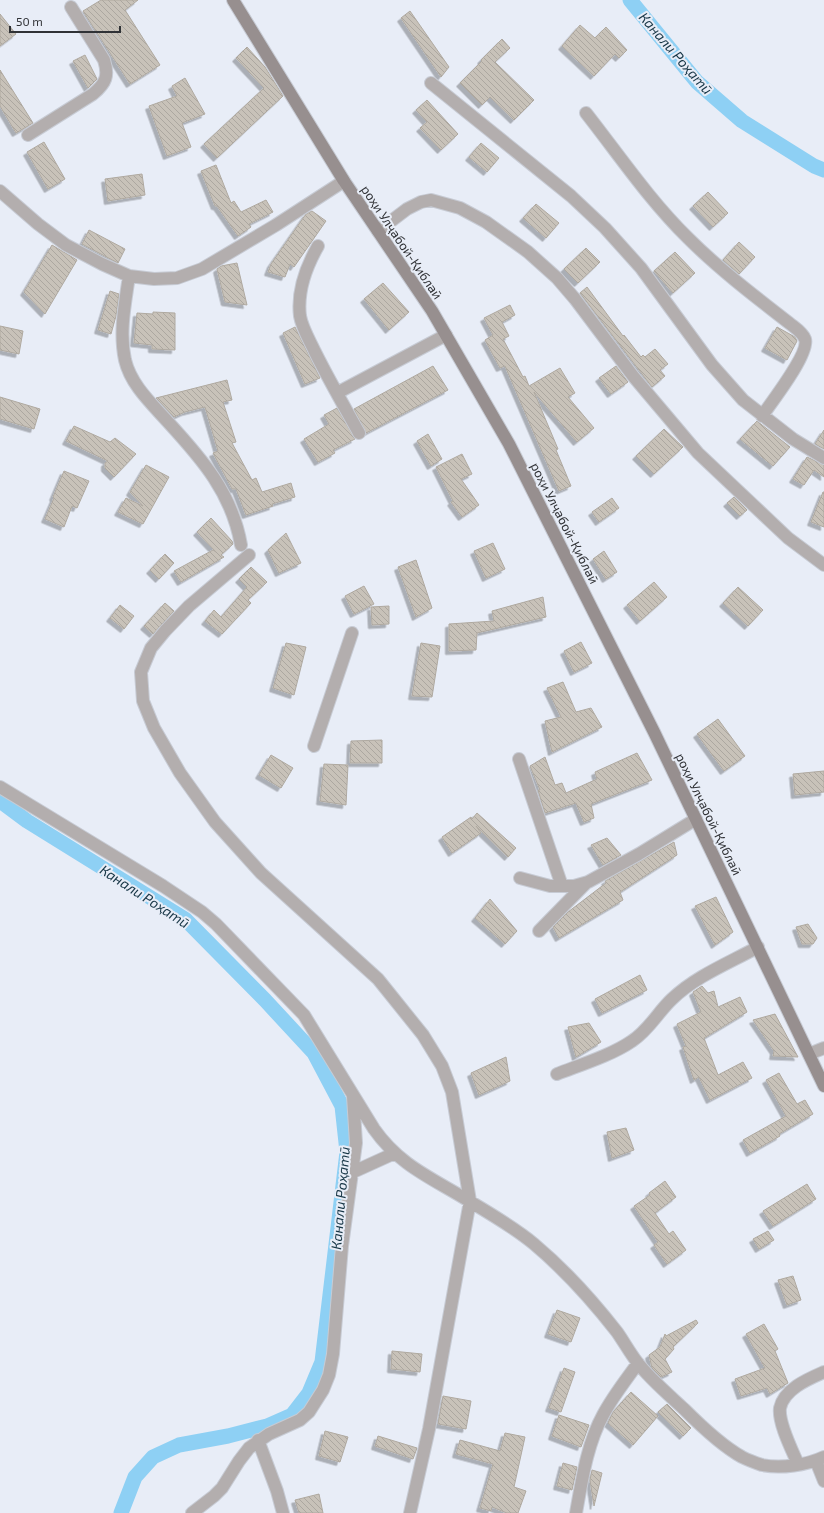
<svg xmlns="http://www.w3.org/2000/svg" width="824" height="1513" font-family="'Exo 2',sans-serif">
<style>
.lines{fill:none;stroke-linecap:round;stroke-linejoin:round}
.canal{stroke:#8ed0f4;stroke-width:15}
.building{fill:url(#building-back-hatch);stroke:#afa9a0;filter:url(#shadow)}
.street-casing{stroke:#c7cbd4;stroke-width:14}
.secondary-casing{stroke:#c7cbd4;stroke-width:14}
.street{stroke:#b3aeae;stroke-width:12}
.secondary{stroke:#978f8f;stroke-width:12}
.labels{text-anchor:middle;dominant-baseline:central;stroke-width:4;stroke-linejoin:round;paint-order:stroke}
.street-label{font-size:13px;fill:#303236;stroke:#e8edf7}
.water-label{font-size:14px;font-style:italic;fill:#163545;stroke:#e8edf7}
</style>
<defs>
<pattern id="building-back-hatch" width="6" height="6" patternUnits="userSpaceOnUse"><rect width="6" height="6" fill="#c8c2b9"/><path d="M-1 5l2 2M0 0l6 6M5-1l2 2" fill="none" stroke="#aca7a0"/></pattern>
<filter id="shadow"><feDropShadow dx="-3.5" dy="3.5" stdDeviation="0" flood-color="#0004"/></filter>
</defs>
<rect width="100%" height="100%" fill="#e8edf7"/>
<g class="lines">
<path class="canal" d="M 630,0 L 697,82 L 742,121 L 814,166 L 824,170
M 0,801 L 27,821 L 185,919 L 265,1000 L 314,1053 L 342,1106 L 347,1152 L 322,1362 L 309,1393 L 292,1415 L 267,1426 L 228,1436 L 179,1445 L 153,1457 L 135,1477 L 121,1513"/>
</g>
<path class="building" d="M 101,0 L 138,0 L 125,10 L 160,65 L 130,84 L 83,11 Z
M 410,11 L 449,67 L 441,77 L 401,18 Z
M 0,14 L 16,34 L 0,46 Z
M 580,25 L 595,38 L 606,27 L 627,50 L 619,58 L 615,54 L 594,76 L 562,46 Z
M 502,39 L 510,48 L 495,62 L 534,100 L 514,120 L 490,97 L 482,105 L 460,83 L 482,61 L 481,60 Z
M 247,47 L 265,67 L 283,96 L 217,158 L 204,144 L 264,88 L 236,58 Z
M 85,55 L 97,79 L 88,88 L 73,61 Z
M 0,70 L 33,123 L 16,133 L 0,106 Z
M 185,78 L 205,114 L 182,123 L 191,147 L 167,156 L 149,106 L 177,96 L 172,86 Z
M 427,100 L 458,134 L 441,150 L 420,128 L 427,122 L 416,110 Z
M 44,142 L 65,179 L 48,189 L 27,152 Z
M 481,143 L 499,158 L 487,172 L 469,157 Z
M 216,165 L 231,203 L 234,201 L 241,212 L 266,200 L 273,212 L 249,224 L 251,227 L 238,236 L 217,206 L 215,206 L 201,171 Z
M 142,174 L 145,195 L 108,201 L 105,179 Z
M 708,192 L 728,213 L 713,227 L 693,206 Z
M 536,204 L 559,223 L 546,238 L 523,218 Z
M 312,211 L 326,221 L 294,267 L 290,264 L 285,277 L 268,272 L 271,264 L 306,214 Z
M 89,230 L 125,249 L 118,263 L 82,244 Z
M 739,242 L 755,257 L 739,274 L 723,260 Z
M 52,245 L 77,260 L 45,314 L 24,292 Z
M 586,248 L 600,262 L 578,283 L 564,269 Z
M 675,252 L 695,273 L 673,293 L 654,271 Z
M 237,263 L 247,305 L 225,302 L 217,269 L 221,266 Z
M 383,283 L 409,312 L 389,330 L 364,299 Z
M 587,287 L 623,336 L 624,335 L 641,357 L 643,355 L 645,357 L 655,349 L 668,364 L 660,370 L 665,376 L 652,387 L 580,293 Z
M 110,291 L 119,294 L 116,316 L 111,334 L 98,330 Z
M 510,305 L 515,315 L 502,322 L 509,336 L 503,339 L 523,377 L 525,376 L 529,386 L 560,368 L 575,393 L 568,397 L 594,428 L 577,442 L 534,392 L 558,449 L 556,450 L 571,486 L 559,491 L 505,366 L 500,368 L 485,340 L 493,335 L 484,318 Z
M 153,312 L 175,313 L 175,350 L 152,349 L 152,345 L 134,343 L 137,313 L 153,314 Z
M 0,326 L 23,331 L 19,354 L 0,350 Z
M 295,327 L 320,378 L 305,384 L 283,333 Z
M 777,327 L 795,337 L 797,341 L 787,360 L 765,348 Z
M 433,366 L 448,390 L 366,433 L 354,409 Z
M 616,366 L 628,382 L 611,394 L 599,378 Z
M 227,380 L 232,400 L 223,402 L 236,442 L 232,443 L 252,480 L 256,478 L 262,492 L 291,483 L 295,497 L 272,504 L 273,506 L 246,515 L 236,489 L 232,489 L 213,453 L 218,451 L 205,407 L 185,412 L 174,417 L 156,398 Z
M 0,397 L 40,409 L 34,429 L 0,419 Z
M 337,408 L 355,439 L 333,450 L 335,453 L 318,462 L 304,439 L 329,424 L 324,415 Z
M 757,421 L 790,447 L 773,466 L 740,439 Z
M 74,426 L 110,442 L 115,438 L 136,454 L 114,477 L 105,468 L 105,463 L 108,461 L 66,441 Z
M 664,429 L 683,447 L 654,474 L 636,456 Z
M 824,430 L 824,449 L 815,444 Z
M 428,434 L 442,459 L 431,466 L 417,441 Z
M 462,454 L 472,474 L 461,479 L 479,505 L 462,517 L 451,502 L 453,501 L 436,467 Z
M 807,457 L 824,465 L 824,477 L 814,470 L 804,485 L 793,479 Z
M 146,465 L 169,477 L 143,524 L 118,512 L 126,498 L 143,506 L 130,492 Z
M 64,471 L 89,481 L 77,508 L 72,506 L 64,527 L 45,519 L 54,498 L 53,497 Z
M 823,492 L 824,492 L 824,527 L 811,522 Z
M 734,497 L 747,510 L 740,516 L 727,503 Z
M 612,498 L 619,508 L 599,522 L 592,512 Z
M 211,518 L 232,541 L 233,544 L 221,555 L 224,557 L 181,582 L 174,571 L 213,550 L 216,552 L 197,532 Z
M 286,533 L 301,563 L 279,573 L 268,550 Z
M 493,543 L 505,569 L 486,578 L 474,551 Z
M 604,551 L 617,572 L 606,579 L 593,559 Z
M 165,554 L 174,563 L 159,579 L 150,570 Z
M 416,560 L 432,608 L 416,617 L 398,567 Z
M 251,567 L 267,582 L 248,600 L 251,603 L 222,634 L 205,621 L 214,610 L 221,617 L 247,587 L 239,579 Z
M 654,582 L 667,597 L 640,621 L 627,605 Z
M 364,586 L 374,604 L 354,614 L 345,596 Z
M 738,587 L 763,610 L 748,626 L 723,603 Z
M 543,597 L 546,617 L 477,633 L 476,650 L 449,651 L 449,624 L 494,621 L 492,611 Z
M 165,603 L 174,611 L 153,634 L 144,626 Z
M 120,605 L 134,616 L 124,629 L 110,618 Z
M 389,606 L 389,624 L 372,625 L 371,607 Z
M 581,642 L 592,663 L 574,672 L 564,651 Z
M 286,643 L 306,647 L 294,695 L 273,688 Z
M 421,643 L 440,646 L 432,697 L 412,696 Z
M 563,682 L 576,712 L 591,708 L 602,727 L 552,752 L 545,721 L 561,717 L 547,688 Z
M 718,719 L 745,756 L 724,771 L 697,734 Z
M 382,740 L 382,763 L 350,763 L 351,741 Z
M 637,753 L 652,780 L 591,804 L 594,818 L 584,822 L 576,803 L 545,813 L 538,790 L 540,790 L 530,766 L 545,757 L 555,785 L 562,783 L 566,793 L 597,779 L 595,772 Z
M 271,755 L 293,768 L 281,788 L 259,775 Z
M 324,764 L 348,765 L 346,805 L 320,801 Z
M 824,771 L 824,792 L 795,795 L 793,774 Z
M 477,813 L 516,848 L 508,857 L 476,826 L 481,833 L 452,853 L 442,837 L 471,817 L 472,819 Z
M 607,838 L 621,855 L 603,865 L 591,845 Z
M 674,842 L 677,855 L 620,892 L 623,900 L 559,938 L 553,927 L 568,912 L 606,883 L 605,881 Z
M 716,897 L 733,932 L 715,945 L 695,906 Z
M 490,899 L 517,931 L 505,944 L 475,918 Z
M 808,924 L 817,938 L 813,944 L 802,944 L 796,927 Z
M 640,975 L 647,990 L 602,1013 L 595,999 Z
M 702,986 L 708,993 L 714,991 L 718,1007 L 740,997 L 747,1012 L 704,1038 L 718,1075 L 743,1062 L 752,1078 L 710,1100 L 699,1077 L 694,1080 L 683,1047 L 686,1046 L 677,1024 L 701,1012 L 693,992 Z
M 775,1014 L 798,1057 L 773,1056 L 774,1051 L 753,1020 Z
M 589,1023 L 601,1042 L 576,1057 L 568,1027 Z
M 506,1057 L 510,1081 L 479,1095 L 471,1073 Z
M 779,1073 L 797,1104 L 805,1100 L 813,1114 L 779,1134 L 780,1136 L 750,1153 L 743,1140 L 786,1116 L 766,1080 Z
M 626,1128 L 634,1150 L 612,1158 L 607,1132 Z
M 665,1181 L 676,1197 L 655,1213 L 669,1234 L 673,1231 L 686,1250 L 667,1264 L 654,1245 L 658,1242 L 634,1206 L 650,1195 L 649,1193 Z
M 807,1184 L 816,1199 L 773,1226 L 763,1211 Z
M 768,1231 L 774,1240 L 759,1249 L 753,1239 Z
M 793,1276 L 801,1300 L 787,1305 L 778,1280 Z
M 557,1310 L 580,1318 L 571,1342 L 548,1334 Z
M 696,1320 L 698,1323 L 673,1347 L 674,1349 L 665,1359 L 672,1372 L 661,1377 L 652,1368 L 649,1355 L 660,1347 L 665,1334 L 666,1336 Z
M 764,1324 L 778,1349 L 775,1351 L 788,1383 L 770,1394 L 767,1388 L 741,1396 L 735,1379 L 765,1368 L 746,1334 Z
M 392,1351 L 422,1354 L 420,1372 L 391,1369 Z
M 564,1368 L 575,1372 L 561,1412 L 549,1408 Z
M 631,1392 L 658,1416 L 633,1445 L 608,1423 L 613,1412 Z
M 443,1396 L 471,1401 L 466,1429 L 438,1424 Z
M 667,1404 L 691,1428 L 683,1436 L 658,1412 Z
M 559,1415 L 589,1425 L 581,1447 L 552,1436 Z
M 325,1431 L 348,1437 L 340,1462 L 319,1456 Z
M 505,1433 L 525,1437 L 514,1487 L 526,1491 L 518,1513 L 507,1513 L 492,1507 L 491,1511 L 480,1508 L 493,1464 L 456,1454 L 460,1440 L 500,1451 Z
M 378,1436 L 417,1448 L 413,1459 L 375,1446 Z
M 563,1463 L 577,1467 L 572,1490 L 557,1486 Z
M 592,1470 L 602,1473 L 594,1506 L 590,1480 Z
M 319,1494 L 323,1513 L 299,1513 L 295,1500 Z"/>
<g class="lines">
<defs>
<path id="street" d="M 431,83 L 571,196 L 605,228 L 641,268 L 712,365 L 743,400 L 793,439 L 824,458
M 586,113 C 619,155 650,201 688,238 C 720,270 757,298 793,326 C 797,329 803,334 805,339 C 810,353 771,403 762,416
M 28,135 L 93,94 C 106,83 109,76 104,60 L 71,7
M 0,191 L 38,224 L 66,245 L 102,264 L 129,276 L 154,279 L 177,278 L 202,269 L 276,225 L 344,181
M 378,231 L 407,209 L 421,202 L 431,200 L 460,208 L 486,222 L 528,252 L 557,278 L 575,299 L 633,376 L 698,453 L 788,538 L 824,565
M 318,246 C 306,267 297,291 300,316 C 302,328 310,341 315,352 C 329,380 344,406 359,433
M 129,276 C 125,304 119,332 125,360 C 131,385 151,403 168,422 C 202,459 232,493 241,545
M 337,393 L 446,335
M 249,555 L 189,606 L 165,631 L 151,648 L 141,672 L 143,701 L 154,728 L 180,773 L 215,822 L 261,873 L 378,979 L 423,1035 L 442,1066 L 452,1092 L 470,1201 L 429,1429 L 410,1513
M 314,746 L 352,633
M 519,759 L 562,886
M 0,787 L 163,886 L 202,912 L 216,924 L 304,1015 L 374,1129 C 400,1166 432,1178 469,1201 C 491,1214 515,1228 534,1244 C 565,1270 592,1300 617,1332 C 624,1342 630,1353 637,1362 C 649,1378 669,1395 684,1409 C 700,1425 722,1446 742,1457 C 748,1460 756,1463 762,1465 C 781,1469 807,1465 824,1457
M 520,878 L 550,886 L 574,886 L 588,882 L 639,854 L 696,819
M 539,931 L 586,883
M 809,1054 L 824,1048
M 557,1074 C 580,1065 612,1055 632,1041 C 649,1030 658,1012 672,999 C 696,976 729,963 758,947
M 351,1173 L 395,1153
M 258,1440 L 277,1491 L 283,1513
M 816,1461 L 824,1481
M 798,1464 C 792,1450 778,1423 780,1408 C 784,1389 808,1379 824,1372
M 192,1513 L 214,1496 L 222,1488 L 239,1461 L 249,1448 L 269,1434 L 300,1420 L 309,1412 L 323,1390 L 329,1375 L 333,1354 L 342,1246 L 356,1143 L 353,1096
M 576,1513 C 582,1480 587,1444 603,1415 C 613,1396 626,1380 638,1363"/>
<path id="secondary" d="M 233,0 L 344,181 L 432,311 L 509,444 L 654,732 L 824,1086"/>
</defs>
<use href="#street" class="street-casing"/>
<use href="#secondary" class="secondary-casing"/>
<use href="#street" class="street"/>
<use href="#secondary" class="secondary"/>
</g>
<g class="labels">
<g class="street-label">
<text transform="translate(402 242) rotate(56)">роҳи Улҷабой-Қиблаӣ</text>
<text transform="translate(565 523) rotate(63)">роҳи Улҷабой-Қиблаӣ</text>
<text transform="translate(709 814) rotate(64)">роҳи Улҷабой-Қиблаӣ</text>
</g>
<g class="water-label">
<text transform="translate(676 53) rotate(49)">Канали Роҳатӣ</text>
<text transform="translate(145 896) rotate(33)">Канали Роҳатӣ</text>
<text transform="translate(340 1198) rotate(-85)">Канали Роҳатӣ</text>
</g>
</g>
<path d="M10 26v6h110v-6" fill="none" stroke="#303236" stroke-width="2"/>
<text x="16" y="26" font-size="12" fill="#303236" stroke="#e8edf7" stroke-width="3" paint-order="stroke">50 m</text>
</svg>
